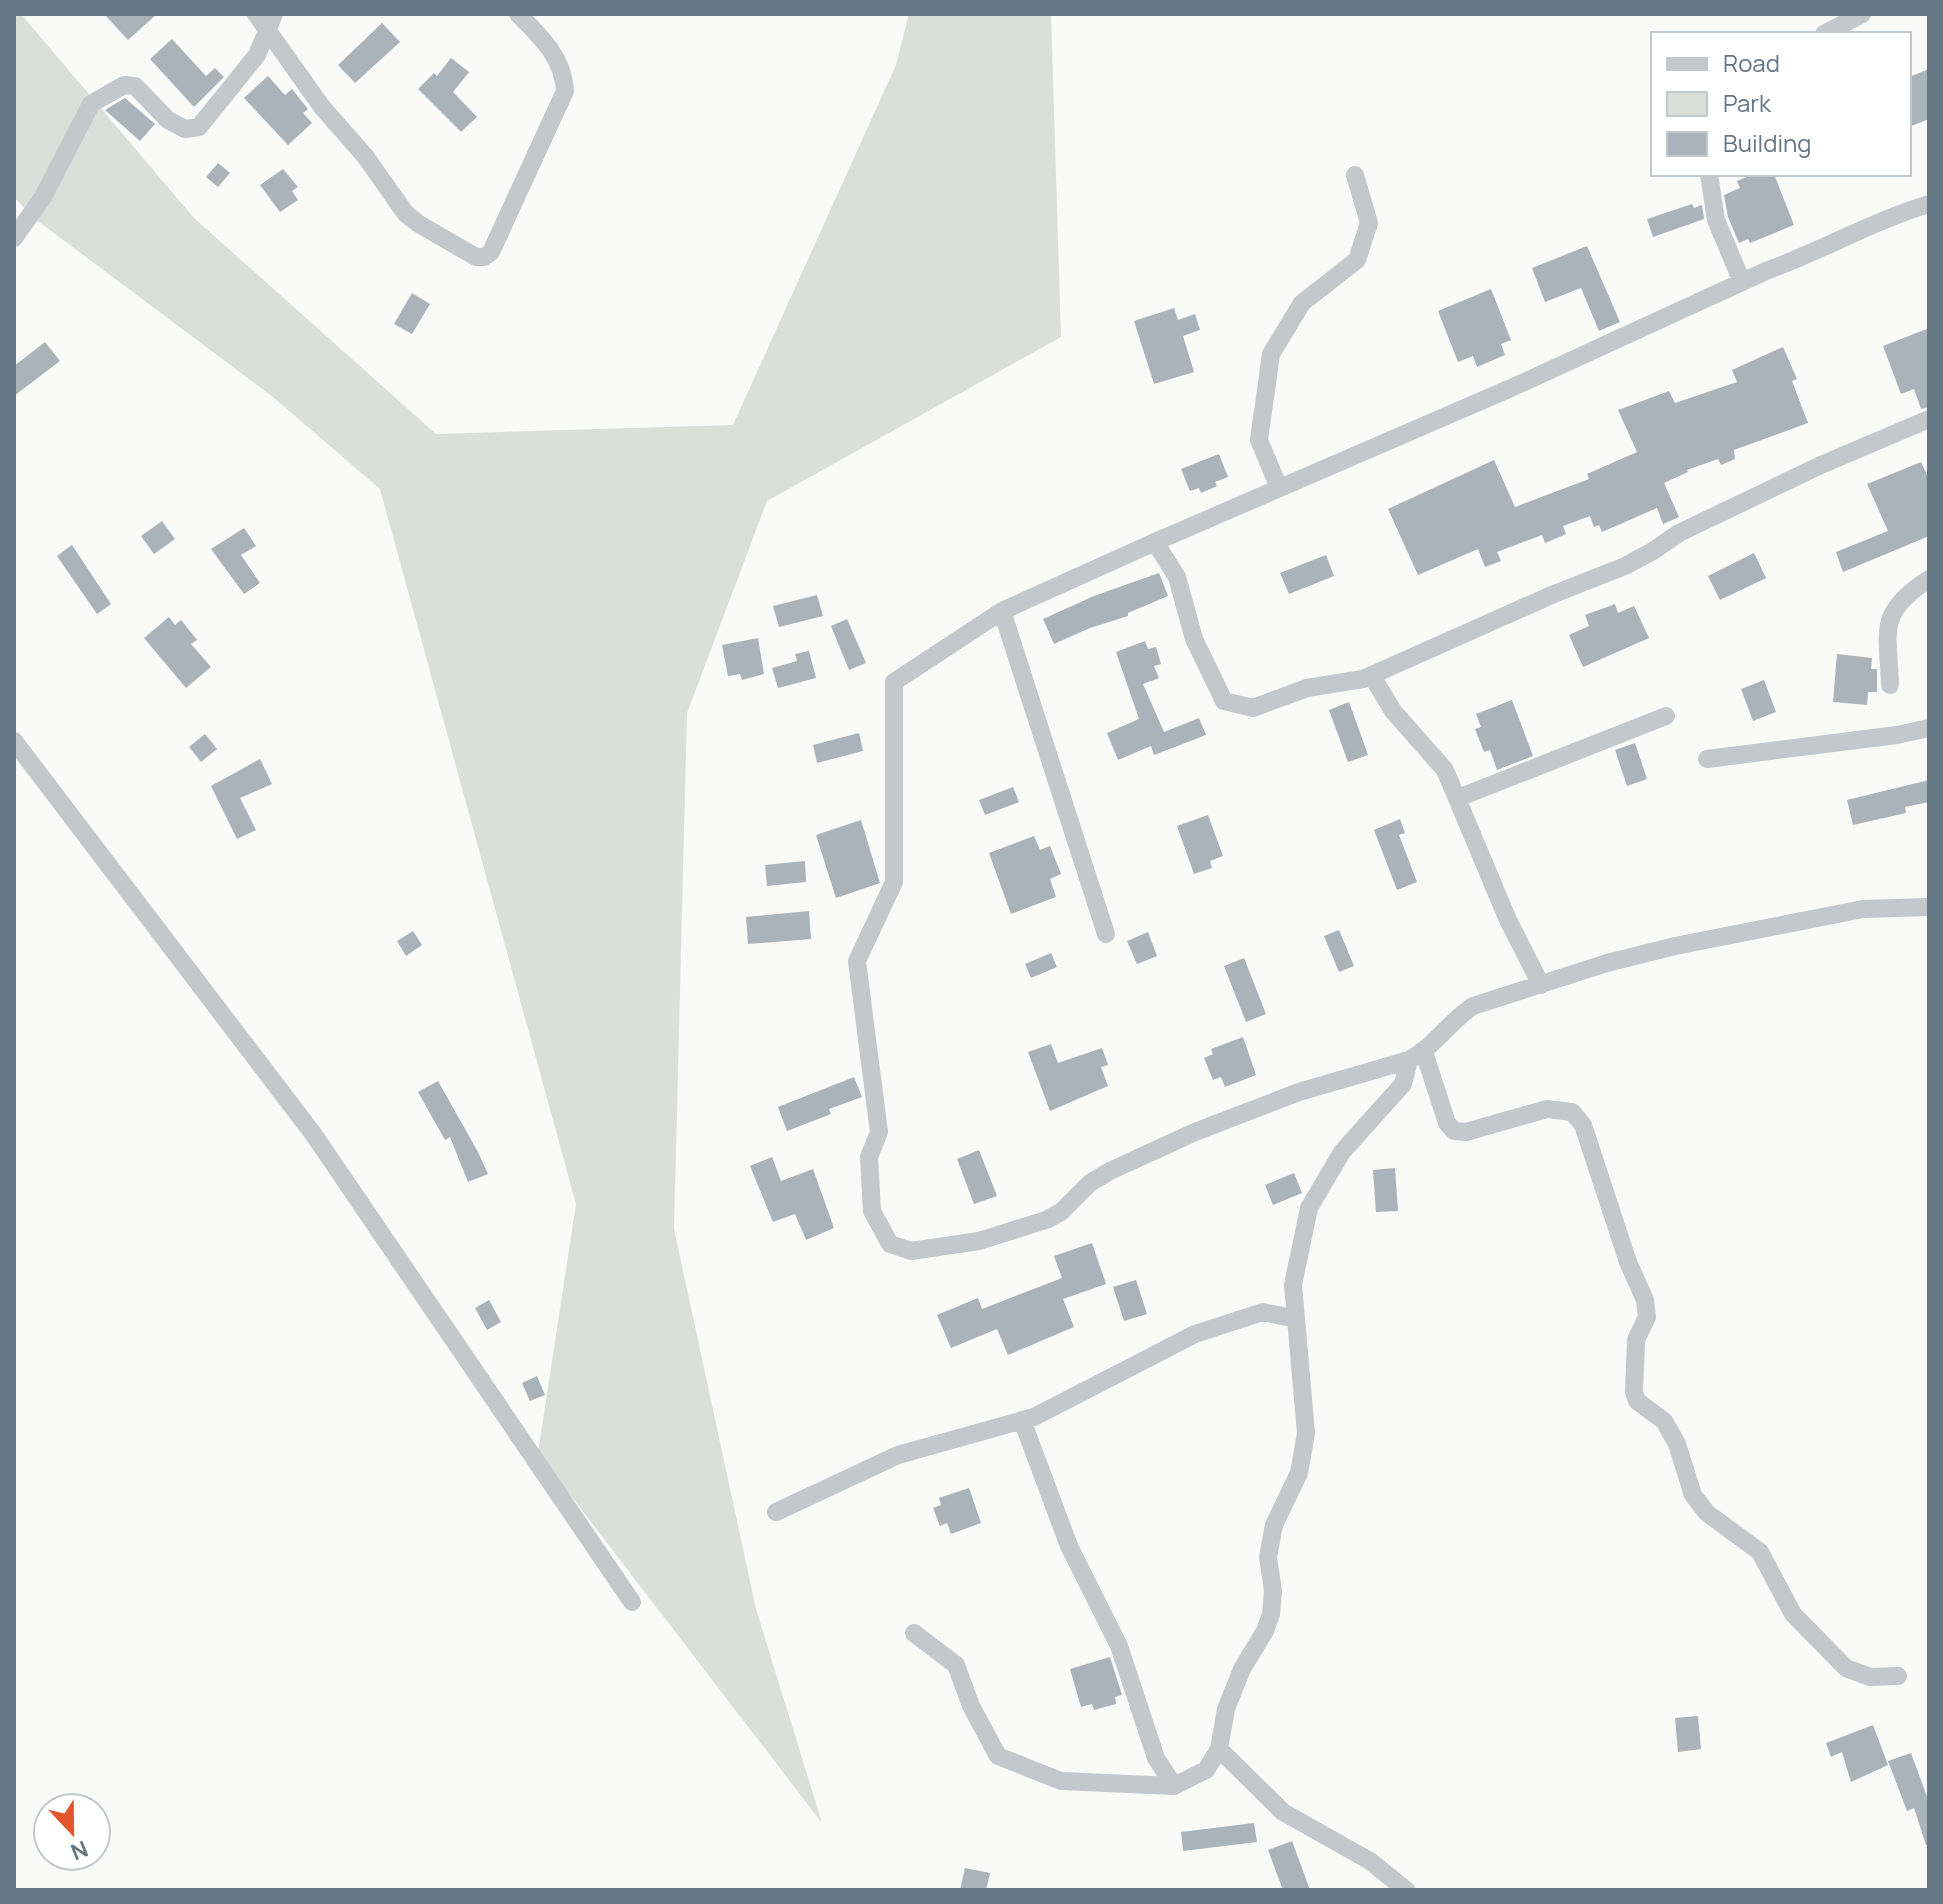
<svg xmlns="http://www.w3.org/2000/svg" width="1943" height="1904" font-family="Manrope,sans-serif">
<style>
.green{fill:#dadfd7}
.building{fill:#aab3b9}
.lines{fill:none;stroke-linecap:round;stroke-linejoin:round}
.street{stroke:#c3c8cc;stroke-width:18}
</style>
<rect width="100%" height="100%" fill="#fafaf8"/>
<path class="green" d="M 14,14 L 21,14 L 194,218 L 436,434 L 733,425 L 896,65 L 909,14 L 1051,14 L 1061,337 L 767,501 L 687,713 L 674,1229 L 756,1609 L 822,1823 L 538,1453 L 576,1204 L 380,489 L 273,397 L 31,216 L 14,197 Z"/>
<path class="building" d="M 104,14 L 157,14 L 128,40 Z
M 382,23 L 400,42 L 355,83 L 338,65 Z
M 172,39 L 206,76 L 215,68 L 224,77 L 194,107 L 150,59 Z
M 451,58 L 469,72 L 453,92 L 477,117 L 461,132 L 418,89 L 434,73 L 437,76 Z
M 1929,69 L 1929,119 L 1909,127 L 1909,77 Z
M 268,76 L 285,95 L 292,89 L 308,109 L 303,113 L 312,123 L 288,145 L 244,98 Z
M 125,98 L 155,124 L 140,141 L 105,110 Z
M 218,163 L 230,173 L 218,187 L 206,177 Z
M 283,169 L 298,187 L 292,191 L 298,200 L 280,212 L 260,185 Z
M 1754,174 L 1774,174 L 1794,225 L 1750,243 L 1748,239 L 1739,243 L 1728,217 L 1724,195 L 1740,188 L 1737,181 Z
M 1692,204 L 1694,208 L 1702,205 L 1704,219 L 1653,237 L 1647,219 Z
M 1587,246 L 1620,322 L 1599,331 L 1581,288 L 1545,302 L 1532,268 Z
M 1491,289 L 1511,340 L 1501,344 L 1505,355 L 1477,367 L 1473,356 L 1458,362 L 1438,311 Z
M 412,293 L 430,304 L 412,334 L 394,324 Z
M 1174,308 L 1178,320 L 1195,314 L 1200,330 L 1183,336 L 1194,372 L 1154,384 L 1134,321 Z
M 1929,328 L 1929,407 L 1921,409 L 1914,389 L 1901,394 L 1883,346 Z
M 45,342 L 60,361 L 14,396 L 14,366 Z
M 1783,347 L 1797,379 L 1792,381 L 1808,423 L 1734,450 L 1735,459 L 1721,465 L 1718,459 L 1687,470 L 1688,472 L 1664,483 L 1679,517 L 1663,524 L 1657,508 L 1602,532 L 1599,525 L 1594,527 L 1590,516 L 1563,526 L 1566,534 L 1545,543 L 1542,535 L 1497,552 L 1501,561 L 1485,567 L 1478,549 L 1418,575 L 1388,509 L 1494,460 L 1515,507 L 1589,479 L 1587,474 L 1637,452 L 1618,410 L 1669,391 L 1675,403 L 1737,382 L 1732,370 Z
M 1219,454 L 1228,477 L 1215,482 L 1217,486 L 1201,493 L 1199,488 L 1190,491 L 1181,469 Z
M 1921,462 L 1929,479 L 1929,536 L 1843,572 L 1836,552 L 1888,531 L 1867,484 Z
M 162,521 L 175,539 L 154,554 L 141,536 Z
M 244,528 L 256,546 L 241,555 L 260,583 L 244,594 L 211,549 Z
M 72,545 L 111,604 L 97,614 L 57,556 Z
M 1754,553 L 1766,578 L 1720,600 L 1708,576 Z
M 1326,555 L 1334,576 L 1289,594 L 1280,573 Z
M 1159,573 L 1168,596 L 1128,613 L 1128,616 L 1090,628 L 1054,644 L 1043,619 L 1094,596 Z
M 817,595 L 823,616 L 779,627 L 773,606 Z
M 1615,604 L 1618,613 L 1634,606 L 1649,638 L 1583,667 L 1569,635 L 1589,626 L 1585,615 Z
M 169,617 L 175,625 L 181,620 L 197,640 L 191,644 L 211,667 L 186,688 L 144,638 Z
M 847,619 L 866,663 L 849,670 L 831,626 Z
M 758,638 L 764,674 L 742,680 L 740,674 L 728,676 L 722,645 Z
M 1145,641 L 1148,649 L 1156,647 L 1161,664 L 1154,666 L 1159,678 L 1143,684 L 1164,732 L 1199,718 L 1206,735 L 1154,755 L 1151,746 L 1118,760 L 1107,733 L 1139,719 L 1116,652 Z
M 809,651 L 816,678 L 778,688 L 772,668 L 797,661 L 795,654 Z
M 1837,654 L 1872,658 L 1871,669 L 1877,669 L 1877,692 L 1868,692 L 1867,705 L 1833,702 Z
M 1764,680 L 1776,712 L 1753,721 L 1741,689 Z
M 1512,700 L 1533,756 L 1497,770 L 1490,750 L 1484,752 L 1475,729 L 1481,727 L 1476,714 Z
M 1349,702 L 1368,755 L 1348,762 L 1329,710 Z
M 859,733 L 863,751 L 817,763 L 813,745 Z
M 205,734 L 217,749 L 201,762 L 189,747 Z
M 1635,743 L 1647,779 L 1627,786 L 1615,750 Z
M 260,759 L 272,784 L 240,798 L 256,830 L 237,839 L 211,786 Z
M 1929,780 L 1929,802 L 1905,807 L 1906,813 L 1853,825 L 1847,800 Z
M 1013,787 L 1019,802 L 985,815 L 979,800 Z
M 1208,815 L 1223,856 L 1210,861 L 1212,868 L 1194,874 L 1177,826 Z
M 1400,819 L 1405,833 L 1399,835 L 1417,882 L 1397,890 L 1374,830 Z
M 861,820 L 880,883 L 836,898 L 816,835 Z
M 1034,836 L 1040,850 L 1050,846 L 1061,874 L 1050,879 L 1056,897 L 1011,914 L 989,853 Z
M 805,861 L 806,882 L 767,886 L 765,865 Z
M 809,911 L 811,939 L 748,944 L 746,917 Z
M 1339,930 L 1354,966 L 1339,972 L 1324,936 Z
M 413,931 L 422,945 L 406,956 L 397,941 Z
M 1148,932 L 1157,956 L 1137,964 L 1127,941 Z
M 1051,953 L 1057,967 L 1031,978 L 1025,964 Z
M 1244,958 L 1266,1014 L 1246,1022 L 1224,966 Z
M 1243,1037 L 1256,1075 L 1225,1087 L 1221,1077 L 1213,1080 L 1204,1058 L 1213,1054 L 1211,1049 Z
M 1051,1044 L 1058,1063 L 1102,1048 L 1108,1065 L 1101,1067 L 1108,1086 L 1050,1111 L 1028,1052 Z
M 854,1077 L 862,1097 L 829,1109 L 831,1114 L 787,1131 L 778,1107 Z
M 438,1081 L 478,1152 L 488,1174 L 468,1182 L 450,1137 L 445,1140 L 418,1092 Z
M 979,1150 L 997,1196 L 974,1204 L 957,1159 Z
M 772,1157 L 781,1181 L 813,1169 L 834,1228 L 806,1240 L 795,1214 L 773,1222 L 750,1166 Z
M 1395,1168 L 1398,1211 L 1376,1212 L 1373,1170 Z
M 1294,1173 L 1302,1193 L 1273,1205 L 1265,1185 Z
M 1092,1243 L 1106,1284 L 1063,1299 L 1074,1327 L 1008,1355 L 997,1329 L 951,1348 L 937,1315 L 978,1298 L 982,1309 L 1062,1278 L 1054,1256 Z
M 1136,1280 L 1147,1314 L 1124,1321 L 1113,1287 Z
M 489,1300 L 501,1322 L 487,1330 L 475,1308 Z
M 537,1376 L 545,1395 L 530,1401 L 522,1383 Z
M 969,1488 L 981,1523 L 951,1534 L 947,1523 L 940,1526 L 933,1508 L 941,1505 L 939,1498 Z
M 1110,1657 L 1122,1695 L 1115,1697 L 1116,1704 L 1094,1710 L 1092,1704 L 1081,1707 L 1070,1669 Z
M 1698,1716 L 1701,1749 L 1678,1752 L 1675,1718 Z
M 1873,1725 L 1888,1765 L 1851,1782 L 1842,1752 L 1831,1757 L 1826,1743 Z
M 1911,1753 L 1929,1802 L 1929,1845 L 1926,1845 L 1914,1808 L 1907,1811 L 1888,1761 Z
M 1254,1823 L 1257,1842 L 1183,1851 L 1181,1832 Z
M 1292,1841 L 1310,1890 L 1283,1890 L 1268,1850 Z
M 965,1868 L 990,1873 L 986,1890 L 960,1890 Z"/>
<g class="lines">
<path class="street" d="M 256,14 L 322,107 L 365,156 L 406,214 L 419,224 L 476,257 L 484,257 L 491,252 L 565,91 C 563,57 541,37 518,14
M 1824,34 L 1862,14
M 1709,174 L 1716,220 L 1742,282
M 14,238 L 43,197 L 91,104 L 124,85 L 135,86 L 168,120 L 185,129 L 199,127 L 257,55 L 274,14
M 1929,419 L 1821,465 L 1679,533 L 1653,551 L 1625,566 L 1554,594 L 1363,679 L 1307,688 L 1253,708 L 1224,701 L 1194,639 L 1177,577 L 1155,542 L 1002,611 L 894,682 L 894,882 L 857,961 L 879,1132 L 869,1157 L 872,1211 L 890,1244 L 911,1251 L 979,1241 L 1046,1220 L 1061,1212 L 1090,1183 L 1110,1171 L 1195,1132 L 1299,1092 L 1409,1060 C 1435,1046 1449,1022 1473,1006 L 1607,963 L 1675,946 L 1863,909 L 1929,907
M 1279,488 L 1259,440 L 1271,354 L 1302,303 L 1357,260 L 1369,223 L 1355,175
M 1155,542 L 1511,388 L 1766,271 C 1821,251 1873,221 1929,204
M 1002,611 L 1106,934
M 1372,676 L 1393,711 L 1445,770 L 1508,920 L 1541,985
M 1890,685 C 1888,629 1877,613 1929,579
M 14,741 L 314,1135 L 632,1602
M 1707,759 L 1897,735 L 1929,728
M 1458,798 L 1666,716
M 1424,1052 L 1447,1123 L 1454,1131 L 1466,1132 L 1547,1109 L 1572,1112 L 1583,1125 L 1628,1262 L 1645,1300 L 1647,1317 L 1636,1340 L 1634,1392 L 1637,1401 L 1664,1421 L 1677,1444 L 1693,1495 L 1707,1513 L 1760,1552 L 1793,1614 L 1846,1668 L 1870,1677 L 1898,1676
M 1022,1420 L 1069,1546 L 1119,1646 L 1156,1758 L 1174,1786
M 776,1512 L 898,1455 L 1034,1417 L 1195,1334 L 1263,1312 L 1296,1319
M 914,1633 L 956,1665 L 971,1706 L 998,1756 L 1061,1781 L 1174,1786 L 1206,1770 L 1219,1749 L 1226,1709 L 1242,1669 L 1265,1631 L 1271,1614 L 1273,1591 L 1268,1557 L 1274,1525 L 1299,1473 L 1306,1433 L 1293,1285 L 1309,1208 L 1342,1152 L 1403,1084 L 1409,1060
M 1219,1749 L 1283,1812 L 1370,1861 L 1406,1890"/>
</g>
<rect width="1943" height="1904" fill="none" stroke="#657683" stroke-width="32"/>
<rect x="1651" y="32" width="260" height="144" fill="#ffffff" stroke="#c1c8cd" stroke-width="2"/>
<rect x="1667" y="58" width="40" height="12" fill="#c3c8cc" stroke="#c1c8cd" stroke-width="2"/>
<text x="1723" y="72" font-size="24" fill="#657683">Road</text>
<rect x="1667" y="92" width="40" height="24" fill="#dadfd7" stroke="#c1c8cd" stroke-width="2"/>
<text x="1723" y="112" font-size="24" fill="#657683">Park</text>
<rect x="1667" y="132" width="40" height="24" fill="#aab3b9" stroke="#c1c8cd" stroke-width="2"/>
<text x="1723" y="152" font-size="24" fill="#657683">Building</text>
<g transform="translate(72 1832) rotate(158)"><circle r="38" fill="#ffffff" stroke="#c1c8cd" stroke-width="2"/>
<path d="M0-6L14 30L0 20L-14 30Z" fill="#e4572e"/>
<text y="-12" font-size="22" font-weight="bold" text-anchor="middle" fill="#657683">N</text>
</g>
</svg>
